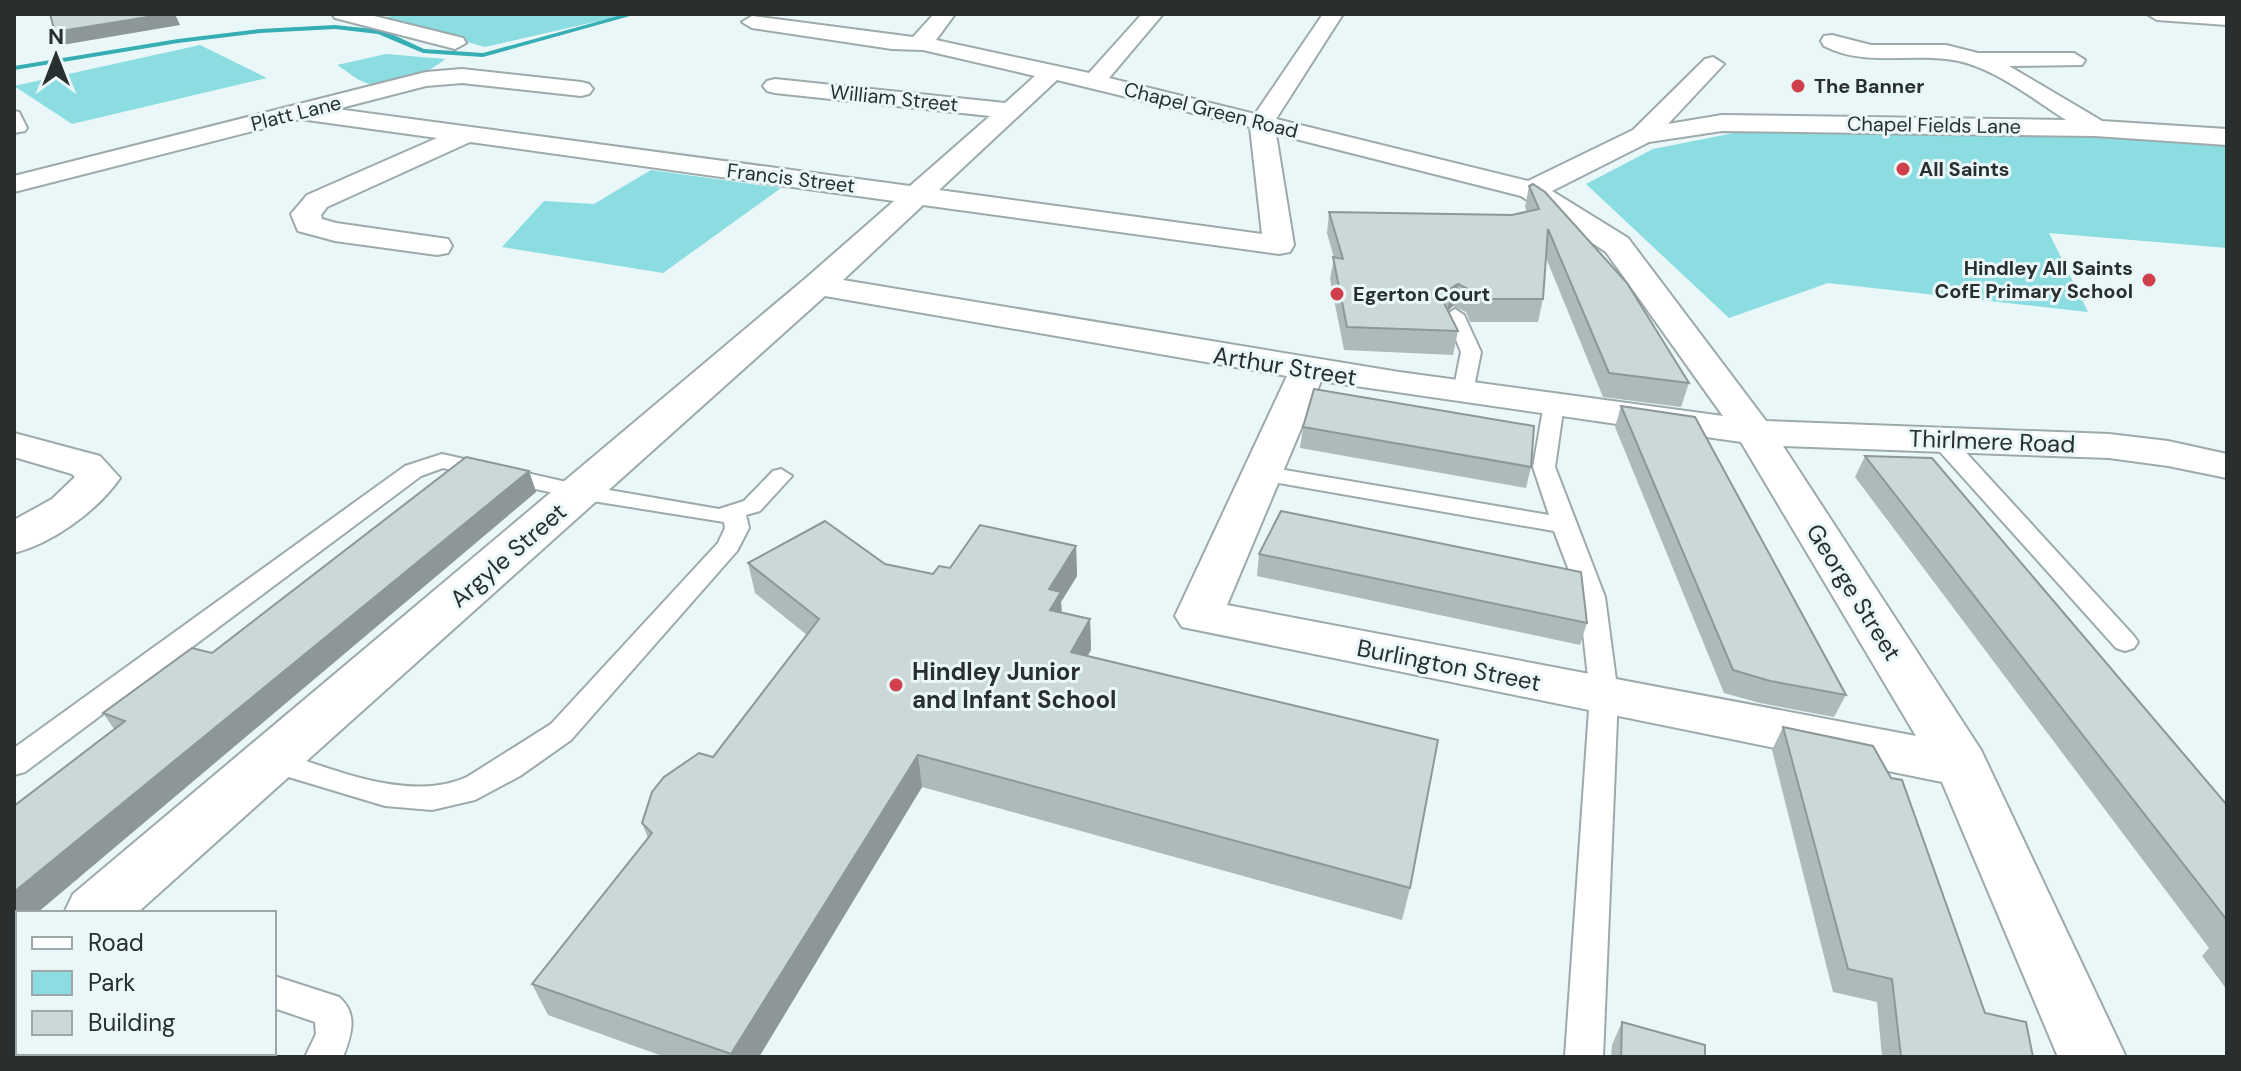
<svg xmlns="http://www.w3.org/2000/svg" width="2241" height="1071" font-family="'DM Sans',sans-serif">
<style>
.green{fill:#8bdde1}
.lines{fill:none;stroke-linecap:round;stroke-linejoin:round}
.stream{fill:#37adb4;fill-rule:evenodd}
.lane-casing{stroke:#9daaab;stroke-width:4}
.street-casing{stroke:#9daaab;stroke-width:4}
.lane{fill:#fff;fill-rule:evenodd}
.street{fill:#fff;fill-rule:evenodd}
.wall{fill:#aebaba}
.shaded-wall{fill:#8d9797}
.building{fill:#cad8d8;stroke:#8d9797;stroke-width:2}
.poi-dot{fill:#d0404c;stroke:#e9f7f8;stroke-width:3}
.labels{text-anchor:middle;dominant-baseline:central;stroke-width:6;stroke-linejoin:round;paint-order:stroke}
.far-poi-label{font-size:20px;font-weight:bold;fill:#292e2e;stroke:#e9f7f8;text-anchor:start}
.far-street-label{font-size:20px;fill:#292e2e;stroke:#e9f7f8}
.street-label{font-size:24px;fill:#292e2e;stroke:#e9f7f8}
.poi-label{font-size:24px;font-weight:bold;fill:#292e2e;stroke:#e9f7f8;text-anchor:start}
</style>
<rect width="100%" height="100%" fill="#e9f7f8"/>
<path class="green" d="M 405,14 L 623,14 L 625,15 L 485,47 L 380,18 Z
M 200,45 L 267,78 L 72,124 L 14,86 Z
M 386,54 L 445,59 C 428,74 394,87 371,84 C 360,83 347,71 337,65 Z
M 1925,130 L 2119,133 L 2227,144 L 2227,248 L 2049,233 L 2088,312 L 1828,283 L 1729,318 L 1586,184 L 1653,149 L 1744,131 L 1869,133 Z
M 651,170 L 781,188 L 663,273 L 502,247 L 544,201 L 594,204 Z"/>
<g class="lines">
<path class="stream" d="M 625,14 L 637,14 L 483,57 L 423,53 L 378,34 L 335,29 L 260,33 L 178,43 L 14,70 L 14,66 L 178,39 L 260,29 L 335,25 L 383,30 L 424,49 L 483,53 Z"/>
<defs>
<path id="lane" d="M 14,111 L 19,112 L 27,128 L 25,131 L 14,133 Z
M 1455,309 L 1464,315 L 1481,352 L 1473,392 L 1463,398 L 1453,392 L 1461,352 L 1446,315 Z
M 1554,398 L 1564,404 L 1555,467 L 1605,597 L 1618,695 L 1603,1057 L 1565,1057 L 1590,695 L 1579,597 L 1554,531 L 1261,480 L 1250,473 L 1261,466 L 1549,515 L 1533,467 L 1544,404 Z
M 1941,433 L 1949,434 L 2134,636 L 2138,642 L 2134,648 L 2125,651 L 2116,648 L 1933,444 L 1930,439 Z
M 442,454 L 580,485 L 719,509 L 744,501 L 773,471 L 781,469 L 792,476 L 760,511 L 746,515 L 749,528 L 737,551 L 571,740 L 520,776 L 475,800 L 432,810 L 385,806 L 262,769 L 257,761 L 262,753 L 272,750 C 330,767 408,804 467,777 L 551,724 L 718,543 L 725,528 L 724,522 L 580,499 L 443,468 L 421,476 L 25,772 L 14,775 L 14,748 L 405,466 Z
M 274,976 L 339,997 C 359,1014 351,1036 343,1057 L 305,1057 L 316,1034 L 315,1022 L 274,1008 Z"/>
<path id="street" d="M 332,14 L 366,14 L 463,38 L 466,43 L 455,49 L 335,18 Z
M 934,14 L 955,14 L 936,40 L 1089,73 L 1142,14 L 1163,14 L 1109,78 L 1255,114 L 1323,14 L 1343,14 L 1276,119 L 1528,181 L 1633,130 L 1705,59 L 1713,57 L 1724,64 L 1668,124 L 1722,115 L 2066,120 C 2030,97 1989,63 1946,59 C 1904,54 1863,66 1824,46 L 1821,41 L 1824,36 L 1832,35 L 1871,45 L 1946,45 L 1978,53 L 2074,53 L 2085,60 L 2082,65 L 2009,66 L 2102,121 L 2227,129 L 2227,145 L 2095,136 L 1722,131 L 1649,142 L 1552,191 L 1628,238 L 1766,421 L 2109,434 L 2168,441 L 2227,454 L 2227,478 L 2168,466 L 2109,458 L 1783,446 L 1981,750 L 2126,1057 L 2058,1057 L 1942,782 L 1182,627 L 1175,616 L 1287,376 L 825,296 L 137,913 L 64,913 L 73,894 L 806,278 L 894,201 L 470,142 L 327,207 L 321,215 L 322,219 L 336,223 L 448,239 L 452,246 L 448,253 L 437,255 L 335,241 L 298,231 L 291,214 L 307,195 L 437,138 L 300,119 L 14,192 L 14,176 L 426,72 L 462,69 L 581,82 L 589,84 L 593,89 L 589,94 L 581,96 L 462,83 L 426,86 L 337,109 L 910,186 L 990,116 L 775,93 L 767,91 L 763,86 L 767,81 L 775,79 L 1005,103 L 1035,76 L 923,50 L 892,49 L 752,28 L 742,22 L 752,16 L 913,37 ZM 1057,80 L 1250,127 L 1262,234 L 939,190 ZM 1276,134 L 1521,196 L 1606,252 L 1723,416 L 1399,372 L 843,280 L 923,205 L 1279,254 L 1290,252 L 1294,245 ZM 1321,381 L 1741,442 L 1916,736 L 1227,605 Z
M 2147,14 L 2227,14 L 2227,25 L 2157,20 Z
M 14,433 L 100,456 L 120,478 C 97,511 53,543 14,553 L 14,520 L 52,499 L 75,477 L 72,474 L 14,457 Z
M 18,951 L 18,1011 L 14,1012 L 14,953 Z"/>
</defs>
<use href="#lane" class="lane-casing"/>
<use href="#street" class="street-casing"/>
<use href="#lane" class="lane"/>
<use href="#street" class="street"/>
</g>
<path class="wall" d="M 1529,186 L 1689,383 L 1681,407 L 1603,397 L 1546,258 L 1543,299 L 1538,322 L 1470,322 L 1466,312 L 1453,306 L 1448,311 L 1458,331 L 1453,355 L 1344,350 L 1330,279 L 1334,258 L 1327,233 L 1329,212 L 1512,215 L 1527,212 L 1525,207 Z
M 1621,406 L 1846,695 L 1834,717 L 1760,703 L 1724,693 L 1615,427 Z
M 1303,427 L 1531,467 L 1526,488 L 1300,448 Z
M 1865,456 L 2227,805 L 2227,990 L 2202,956 L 2209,948 L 1855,477 Z
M 466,457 L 529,471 L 536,492 L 37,913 L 18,913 L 18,929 L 14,932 L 14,806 L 114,729 L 103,713 L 192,648 L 212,653 Z
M 1076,546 L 1077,576 L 1061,602 L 1062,612 L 1090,619 L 1091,650 L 1087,656 L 1410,888 L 1402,920 L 922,787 L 759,1057 L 665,1057 L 548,1015 L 532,984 L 648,838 L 642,823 L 713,757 L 807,635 L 755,593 L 748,563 L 885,564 L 933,574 L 950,568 Z
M 1259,554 L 1587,623 L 1580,645 L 1257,576 Z
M 1783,727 L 1985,1013 L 2033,1057 L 1882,1057 L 1877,1002 L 1833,992 L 1772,750 Z
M 1622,1022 L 1705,1057 L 1611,1057 L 1612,1045 Z"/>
<path class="shaded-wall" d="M 166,14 L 175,14 L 180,25 L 62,45 L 55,32 Z
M 1458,284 L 1453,306 L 1447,311 L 1450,299 L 1447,291 Z
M 529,471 L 536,492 L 37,913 L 18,913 L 18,929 L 14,932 L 14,892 Z
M 1076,546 L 1077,576 L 1061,602 L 1062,623 L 1052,641 L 1049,589 Z
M 1090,619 L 1091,650 L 1072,683 L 1071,652 Z
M 918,755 L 922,787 L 759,1057 L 732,1057 L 731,1054 Z
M 61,1053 L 107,1053 L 103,1057 L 57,1057 Z"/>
<path class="building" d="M 50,14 L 166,14 L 55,32 Z
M 1533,184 L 1545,192 L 1627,283 L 1689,383 L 1609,373 L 1548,229 L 1543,299 L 1475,299 L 1470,290 L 1458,284 L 1447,291 L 1450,299 L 1442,299 L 1458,331 L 1347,327 L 1333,257 L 1343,259 L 1329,212 L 1512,215 L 1539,209 L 1529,186 Z
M 1314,389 L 1534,426 L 1531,467 L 1303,427 Z
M 1621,406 L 1695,417 L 1846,695 L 1770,681 L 1733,670 Z
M 1865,456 L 1932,458 L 2227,805 L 2227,920 Z
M 466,457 L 529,471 L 14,892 L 14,806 L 125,721 L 103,713 L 192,648 L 212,653 Z
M 1281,511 L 1581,572 L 1587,623 L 1259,554 Z
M 825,521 L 885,564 L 933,574 L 939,566 L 950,568 L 980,525 L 1076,546 L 1049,589 L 1061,592 L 1050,610 L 1090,619 L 1071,652 L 1438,740 L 1410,888 L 918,755 L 731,1054 L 532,984 L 652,833 L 642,823 L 652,792 L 664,777 L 699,753 L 713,757 L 819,619 L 748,563 Z
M 1783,727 L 1873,746 L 1891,778 L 1902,780 L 1985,1013 L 2026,1022 L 2033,1057 L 1901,1057 L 1892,979 L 1848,969 Z
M 18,992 L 18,1053 L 61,1053 L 57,1057 L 14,1057 L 14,996 Z
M 1622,1022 L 1705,1045 L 1705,1057 L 1621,1057 Z"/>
<g class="poi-dot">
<circle cx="1798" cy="86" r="8"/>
<circle cx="1903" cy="169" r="8"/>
<circle cx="2149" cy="280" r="8"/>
<circle cx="1337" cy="294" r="8"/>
<circle cx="896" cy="685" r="8"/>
</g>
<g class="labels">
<g class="far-poi-label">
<text x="1814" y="86">The Banner</text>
<text x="1919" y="169">All Saints</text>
<text x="2133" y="268" text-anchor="end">Hindley All Saints<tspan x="2133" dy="23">CofE Primary School</tspan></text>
<text x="1353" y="294">Egerton Court</text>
</g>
<g class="far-street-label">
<text transform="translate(894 98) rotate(6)">William Street</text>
<text transform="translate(1211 110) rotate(14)">Chapel Green Road</text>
<text transform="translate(296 113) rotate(-14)">Platt Lane</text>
<text transform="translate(1934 125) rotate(1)">Chapel Fields Lane</text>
<text transform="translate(791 178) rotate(7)">Francis Street</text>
</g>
<g class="street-label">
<text transform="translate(1285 366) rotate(9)">Arthur Street</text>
<text transform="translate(1992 441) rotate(2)">Thirlmere Road</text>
<text transform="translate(508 555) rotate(-41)">Argyle Street</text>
<text transform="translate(1854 592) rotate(58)">George Street</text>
<text transform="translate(1449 665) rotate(11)">Burlington Street</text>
</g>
<g class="poi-label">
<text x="912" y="671">Hindley Junior<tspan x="912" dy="28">and Infant School</tspan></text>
</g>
</g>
<rect width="2241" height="1071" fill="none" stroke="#292e2e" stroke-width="32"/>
<rect x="16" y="911" width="260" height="144" fill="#e9f7f8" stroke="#9ca7a7" stroke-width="2"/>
<rect x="32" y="937" width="40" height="12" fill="#ffffff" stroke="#9ca7a7" stroke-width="2"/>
<text x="88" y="951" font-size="24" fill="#292e2e">Road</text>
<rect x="32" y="971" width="40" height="24" fill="#8bdde1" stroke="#9ca7a7" stroke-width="2"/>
<text x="88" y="991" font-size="24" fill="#292e2e">Park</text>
<rect x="32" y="1011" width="40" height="24" fill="#cad8d8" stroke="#9ca7a7" stroke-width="2"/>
<text x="88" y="1031" font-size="24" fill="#292e2e">Building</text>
<g transform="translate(56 56)" stroke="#e9f7f8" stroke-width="6" paint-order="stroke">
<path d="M0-6L14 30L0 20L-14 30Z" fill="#292e2e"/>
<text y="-12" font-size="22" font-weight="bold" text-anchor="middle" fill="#292e2e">N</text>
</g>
</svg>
